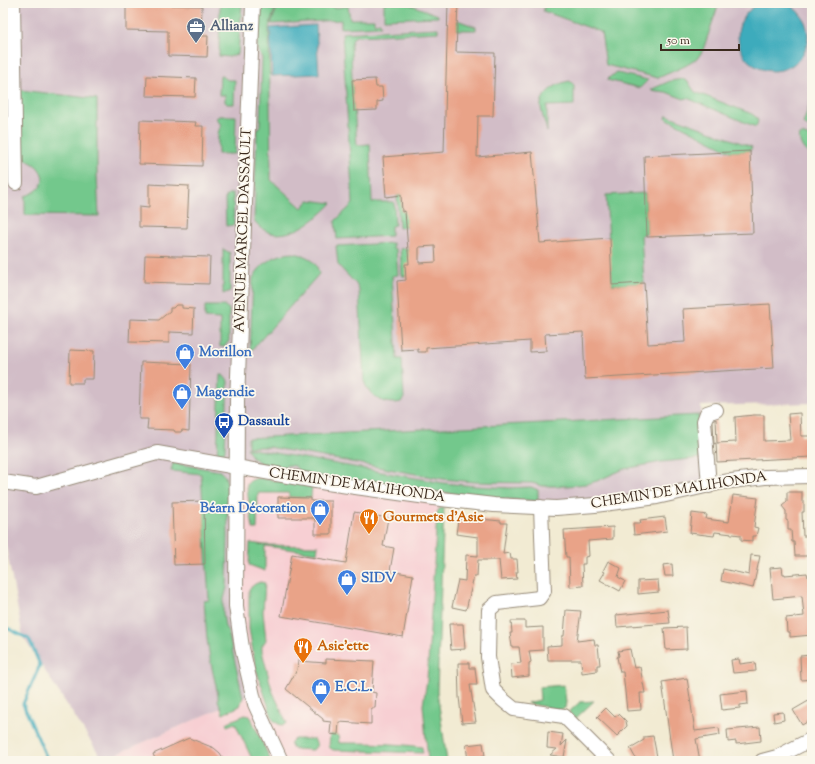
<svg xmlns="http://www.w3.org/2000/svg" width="815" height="764" font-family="'Sorts Mill Goudy',serif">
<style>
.built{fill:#f7cfd3}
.industrial{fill:#d2bdc7}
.green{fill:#73c88c;stroke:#577955}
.water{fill:#3dabbc;stroke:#3c6a6d}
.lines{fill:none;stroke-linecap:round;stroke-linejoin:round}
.stream{stroke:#3dabbc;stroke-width:3}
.building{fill:#e9a388;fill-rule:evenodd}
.minor-casing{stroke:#968a78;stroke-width:16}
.minor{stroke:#fff;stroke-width:14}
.labels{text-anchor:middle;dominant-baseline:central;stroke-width:3.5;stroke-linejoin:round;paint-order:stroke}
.service-label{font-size:14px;font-weight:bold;fill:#4e5e75;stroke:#fbf7ec;text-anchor:start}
.street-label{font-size:14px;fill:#3b2a1e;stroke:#fbf7ec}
.shop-label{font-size:14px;font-weight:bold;fill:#366cbe;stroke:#fbf7ec;text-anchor:start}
.transit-label{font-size:14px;font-weight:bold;fill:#164399;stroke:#fbf7ec;text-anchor:start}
.food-label{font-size:14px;font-weight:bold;fill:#c56008;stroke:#fbf7ec;text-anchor:start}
</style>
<rect width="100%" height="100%" fill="#fbf7ec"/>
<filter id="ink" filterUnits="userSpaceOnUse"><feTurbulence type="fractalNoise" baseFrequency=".025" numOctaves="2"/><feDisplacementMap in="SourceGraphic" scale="8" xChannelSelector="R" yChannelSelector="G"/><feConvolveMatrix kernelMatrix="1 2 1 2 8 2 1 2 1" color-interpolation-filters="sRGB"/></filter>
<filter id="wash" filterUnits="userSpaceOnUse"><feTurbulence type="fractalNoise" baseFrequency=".012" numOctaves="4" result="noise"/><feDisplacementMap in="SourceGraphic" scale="16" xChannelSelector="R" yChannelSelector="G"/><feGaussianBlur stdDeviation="0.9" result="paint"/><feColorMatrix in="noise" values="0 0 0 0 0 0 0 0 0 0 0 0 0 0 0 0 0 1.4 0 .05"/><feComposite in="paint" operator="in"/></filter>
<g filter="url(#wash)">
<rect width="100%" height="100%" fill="#f2ebd3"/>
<path class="built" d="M 236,468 L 441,499 L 434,664 L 436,761 L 104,761 L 103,760 L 253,694 L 242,648 Z"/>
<path class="industrial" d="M 3,3 L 812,3 L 812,403 L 701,406 L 706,486 L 556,508 L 236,468 L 236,606 L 253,694 L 103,760 L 23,637 L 3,531 Z"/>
<path class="green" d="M 220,3 L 240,3 L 242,5 L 238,54 L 229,57 L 219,56 Z
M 264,3 L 277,3 L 269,27 L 271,180 L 302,208 L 309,200 L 332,203 C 314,223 275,251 254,220 L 257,131 L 260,125 L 262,58 L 257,49 L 259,20 Z
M 279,3 L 333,3 L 333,8 L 348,6 L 350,19 L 374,19 L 374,23 L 380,22 L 381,26 L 341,28 L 341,20 L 271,24 Z
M 384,3 L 406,3 L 438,15 L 438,17 L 384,19 Z
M 546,3 L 719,3 L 703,50 L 697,59 L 685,66 L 658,78 L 606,65 L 601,32 L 543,11 Z
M 457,20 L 476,27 L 476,30 L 457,30 Z
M 438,28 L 438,32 L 356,36 L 353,38 L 351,45 L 352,80 L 357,145 L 370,144 L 372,202 L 394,202 L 395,225 L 391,226 L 391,236 L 337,239 L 335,221 L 353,204 L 342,33 Z
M 617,73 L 648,80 L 640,88 L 607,80 L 611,76 Z
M 220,75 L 228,80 L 235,80 L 234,104 L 227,104 L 225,102 L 225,95 L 219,95 Z
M 683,79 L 688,82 L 695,92 L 752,114 L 756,117 L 758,121 L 756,127 L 687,98 L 684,99 L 666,92 L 650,90 L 670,81 Z
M 570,81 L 574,85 L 574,105 L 547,106 L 547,132 C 546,125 540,110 541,104 C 543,91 558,83 570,81 Z
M 20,90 L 97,99 L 97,175 L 99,216 L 25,215 L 25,196 C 38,192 49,183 39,169 C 36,164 30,163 26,159 C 24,157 22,154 20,152 Z
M 811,99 L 812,99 L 812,118 L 809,127 L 803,124 Z
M 667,115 L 752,147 L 750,151 L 732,152 L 666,118 Z
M 219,116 L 236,116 L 235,154 L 218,154 L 218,133 L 221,125 L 216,118 Z
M 802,134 L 812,138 L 812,155 C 803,151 800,145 799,136 Z
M 645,193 L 647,233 L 641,235 L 644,283 L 612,285 L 606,195 Z
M 228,194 L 233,194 L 234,225 L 226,226 L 225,199 Z
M 401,195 L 402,211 L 409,211 L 406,227 L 399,228 L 397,196 Z
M 393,243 L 393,249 L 396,249 L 398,275 L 392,276 L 397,359 L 402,359 L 404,398 L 401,402 C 385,406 369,397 364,381 L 359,290 L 356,284 L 338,265 L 336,246 Z
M 408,248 L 408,252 L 412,252 L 413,264 L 406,276 L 402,276 L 400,249 Z
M 223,249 L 230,253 L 230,291 L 223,294 Z
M 293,253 C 306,255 317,260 319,274 L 250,352 L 253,278 C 262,262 275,254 293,253 Z
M 205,306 L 225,306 L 229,309 L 229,341 L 225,346 L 220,347 L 220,319 L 205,318 Z
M 220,375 L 223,375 L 228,381 L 225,450 L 222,456 L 217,457 Z
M 699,415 L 702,458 L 661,462 L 624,469 L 597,481 L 586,484 L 567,486 L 543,486 L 532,483 L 474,482 L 443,479 L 269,447 L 248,447 L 248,438 Z
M 247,448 L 443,483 L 475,486 L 509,488 L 531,487 L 538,490 L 538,501 L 477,497 L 301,473 L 295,466 L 288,465 L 280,469 L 263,465 L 252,457 Z
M 173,463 L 220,471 L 225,476 L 227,483 L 228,535 L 227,587 L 223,603 L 223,613 L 225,627 L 228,631 L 243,697 L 240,706 L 223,714 L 218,700 L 218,695 L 210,659 L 207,639 L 204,601 L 209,600 L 201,474 L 171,471 Z
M 258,478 L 312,486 L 311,498 L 289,497 L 289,493 L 258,493 L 257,529 L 253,529 C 252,522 246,487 247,484 C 250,480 254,479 258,478 Z
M 444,507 L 437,691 L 447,761 L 428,761 L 423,705 L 427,680 L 437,513 L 439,509 Z
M 250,543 L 265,545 L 318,546 L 317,553 L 265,546 L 265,571 L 249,565 Z
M 260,582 L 265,583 L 263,612 L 266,640 L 262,646 L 262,651 L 272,690 L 287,723 C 281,727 278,724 273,720 L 256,669 L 249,629 L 249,589 L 255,584 Z
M 564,685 L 566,702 L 565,708 L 560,710 L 527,703 L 540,700 L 539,687 Z
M 594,701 L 575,719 L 569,712 L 580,702 Z
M 245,715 L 250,716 L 271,761 L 253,761 L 235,723 L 227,726 L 227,724 L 228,722 Z
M 330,734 L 338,735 L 339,743 C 367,743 394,743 422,747 L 423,753 L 333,750 L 329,747 Z
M 294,739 L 314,739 L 317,745 L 313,750 L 293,749 L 290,743 Z"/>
<path class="water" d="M738 36a35 35 0 1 1 70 0a35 35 0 1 1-70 0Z
M 316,25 L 319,74 L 272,76 L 270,28 Z"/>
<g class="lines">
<path class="stream" d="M 3,626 L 29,639 L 40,665 L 23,704 L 48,761"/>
</g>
<g id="blocks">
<path class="building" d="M 448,3 L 458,3 L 456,52 L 495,53 L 493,116 L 478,116 L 477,157 L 532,152 L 540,243 L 610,238 L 612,285 L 644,283 L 648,344 L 685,342 L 683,309 L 770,304 L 774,368 L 585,379 L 583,332 L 545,334 L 546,351 L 530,352 L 530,341 L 426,348 L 426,352 L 418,352 L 418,349 L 401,350 L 397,281 L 406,280 L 405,264 L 409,264 L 405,211 L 402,212 L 401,195 L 386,197 L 383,157 L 444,152 ZM 435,246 L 436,262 L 419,263 L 419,247 Z
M 126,4 L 202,6 L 201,36 L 208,36 L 207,57 L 168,56 L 168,31 L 126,30 Z
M 147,76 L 196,78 L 195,97 L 146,96 Z
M 375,79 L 376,87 L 382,87 L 383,101 L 377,102 L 377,110 L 354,111 L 352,80 Z
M 140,120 L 196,122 L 195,126 L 203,126 L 202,166 L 139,164 Z
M 750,151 L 753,233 L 647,237 L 644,156 Z
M 149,184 L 189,186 L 187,228 L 139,227 L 139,207 L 149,208 Z
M 145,255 L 210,257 L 209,284 L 144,282 Z
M 176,305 L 182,305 L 182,308 L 194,309 L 193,333 L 169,332 L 169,343 L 129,342 L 130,319 L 159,320 L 170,311 L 170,308 L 173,308 Z
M 70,350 L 94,351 L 93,379 L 83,379 L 83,383 L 69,383 Z
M 141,362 L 191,364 L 189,431 L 182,430 L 181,432 L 175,432 L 174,430 L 147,429 L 148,419 L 139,419 Z
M 800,413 L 801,436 L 812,436 L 812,457 L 717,462 L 716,443 L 714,444 L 713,422 L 714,420 L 716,419 L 717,443 L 736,442 L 735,417 L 754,415 L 764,415 L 764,441 L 790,440 L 788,414 Z
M 787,492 L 802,492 L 802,502 L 804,502 L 804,512 L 802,512 L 803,536 L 807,536 L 808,556 L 795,556 L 794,542 L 792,542 L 791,530 L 788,530 L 788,521 L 786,520 L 786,511 L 782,506 L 787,502 Z
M 733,495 L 758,498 L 754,527 L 758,528 L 756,536 L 752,536 L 752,541 L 741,540 L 741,535 L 715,532 L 714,536 L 690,533 L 692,513 L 707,515 L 706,519 L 729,522 Z
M 278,497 L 311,498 L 311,501 L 331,501 L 331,534 L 315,534 L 315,518 L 278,518 Z
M 204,501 L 205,564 L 174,565 L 172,502 Z
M 354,512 L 388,518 L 383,546 L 394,548 L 390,571 L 413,575 L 403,637 L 281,616 L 292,554 L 346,563 Z
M 665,517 L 667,531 L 634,535 L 633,523 L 641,523 L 640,520 Z
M 480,519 L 501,521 L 501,523 L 507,523 L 503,554 L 510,553 L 511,559 L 517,559 L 518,572 L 516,572 L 517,579 L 501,580 L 499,560 L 478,560 L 477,576 L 474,576 L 466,610 L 452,607 L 458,580 L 465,581 L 466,555 L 478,556 L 478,537 L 456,534 L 458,520 L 480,522 Z
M 613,527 L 613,539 L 588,541 L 589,556 L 585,557 L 585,564 L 582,564 L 583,586 L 570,587 L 569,557 L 566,557 L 564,530 Z
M 751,555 L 760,556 L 753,588 L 721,581 L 723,569 L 749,575 Z
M 608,561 L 621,568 L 618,577 L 625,581 L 620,591 L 600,580 L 605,572 L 603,571 Z
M 672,564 L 673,576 L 665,576 L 663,565 Z
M 782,567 L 783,574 L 785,574 L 785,575 L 807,573 L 808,577 L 810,577 L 812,595 L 812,635 L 790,637 L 790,632 L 787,632 L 786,618 L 804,616 L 802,596 L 773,599 L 770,568 Z
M 658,580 L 659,592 L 638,594 L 638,581 Z
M 566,610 L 581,611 L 577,641 L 594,639 L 595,645 L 598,645 L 600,665 L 597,665 L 597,671 L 582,673 L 581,660 L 548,660 L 547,646 L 562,645 L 562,636 L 564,636 Z
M 668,610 L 670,623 L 617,627 L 616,615 Z
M 511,621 L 525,621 L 525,628 L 543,627 L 543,650 L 529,651 L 531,662 L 529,663 L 529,676 L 512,678 L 511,664 L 521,663 L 519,647 L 512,647 L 510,633 L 512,633 Z
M 449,624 L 463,624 L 465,649 L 451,650 Z
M 686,627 L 687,649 L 666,650 L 664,628 Z
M 630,649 L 634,668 L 640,667 L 645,693 L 640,693 L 641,710 L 627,711 L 623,672 L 620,672 L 617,657 L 619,656 L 618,651 Z
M 812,655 L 812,679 L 801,680 L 800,656 Z
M 326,659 L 374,661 L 372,692 L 376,693 L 375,708 L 371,708 L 371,724 L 339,722 L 338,735 L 330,734 L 331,722 L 323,721 L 323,719 L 286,689 L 297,670 L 298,661 L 326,663 Z
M 739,659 L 740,664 L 755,662 L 756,671 L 733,673 L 731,660 Z
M 458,663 L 469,663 L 469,668 L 475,668 L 477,685 L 470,685 L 476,722 L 462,723 L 459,697 Z
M 687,678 L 695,731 L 719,728 L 720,735 L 696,739 L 700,761 L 673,761 L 662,682 Z
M 747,691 L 748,704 L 740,705 L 740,708 L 722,710 L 720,694 Z
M 812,699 L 812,719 L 802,725 L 793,710 Z
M 606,708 L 615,717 L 619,714 L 626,721 L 627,726 L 617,736 L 597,717 Z
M 783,712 L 784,720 L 774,722 L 773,713 Z
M 760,727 L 761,741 L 736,744 L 736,741 L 728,742 L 727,730 Z
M 548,732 L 563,734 L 561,746 L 567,740 L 564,757 L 550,755 L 557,749 L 547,748 Z
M 653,736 L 657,757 L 651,758 L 653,761 L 637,761 L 630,748 L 644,740 L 644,737 Z
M 189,738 L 214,748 L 220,753 L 225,761 L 156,761 L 153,754 Z
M 483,743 L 485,756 L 479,757 L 480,761 L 468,761 L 466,745 Z"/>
</g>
</g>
<g filter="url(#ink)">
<use href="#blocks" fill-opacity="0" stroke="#968a78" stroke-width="1"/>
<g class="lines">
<defs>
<path id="minor" d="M 13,3 L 16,183
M 253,3 L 237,401 L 236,606 L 242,648 L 255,704 L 281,761
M 3,482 L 36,487 L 157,453 L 327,483 L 441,499 L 494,505 L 556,508 L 595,505 L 657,497 L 723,482 L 765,477 L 812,476
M 709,486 L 704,421 L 707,413 L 716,410
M 541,507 L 544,591 L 539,598 L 497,603 L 489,610 L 488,657 L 493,690 L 503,700 L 514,709 L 564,716 L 609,761
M 762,761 L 777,757 L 812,739"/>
</defs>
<use href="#minor" class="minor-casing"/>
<use href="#minor" class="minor"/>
</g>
</g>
<defs>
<symbol id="office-pin" viewBox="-11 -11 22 30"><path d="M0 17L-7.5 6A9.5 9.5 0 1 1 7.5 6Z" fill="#5c6f8a" stroke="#fbf7ec"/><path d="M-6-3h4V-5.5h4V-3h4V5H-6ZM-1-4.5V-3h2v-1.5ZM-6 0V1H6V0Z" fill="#fff"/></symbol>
<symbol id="shop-pin" viewBox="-11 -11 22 30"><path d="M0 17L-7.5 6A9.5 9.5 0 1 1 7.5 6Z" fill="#3f7fe0" stroke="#fbf7ec"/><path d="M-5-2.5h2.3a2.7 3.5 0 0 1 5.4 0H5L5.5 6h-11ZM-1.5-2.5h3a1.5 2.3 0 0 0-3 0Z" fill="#fff"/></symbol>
<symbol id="bus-pin" viewBox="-11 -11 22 30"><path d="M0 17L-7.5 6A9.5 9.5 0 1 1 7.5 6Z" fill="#1a4fb4" stroke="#fbf7ec"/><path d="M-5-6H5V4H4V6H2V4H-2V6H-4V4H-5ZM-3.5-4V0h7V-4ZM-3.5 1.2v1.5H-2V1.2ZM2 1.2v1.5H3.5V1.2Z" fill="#fff"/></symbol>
<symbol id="restaurant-pin" viewBox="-11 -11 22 30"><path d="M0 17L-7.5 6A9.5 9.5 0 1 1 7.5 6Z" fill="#e8710a" stroke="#fbf7ec"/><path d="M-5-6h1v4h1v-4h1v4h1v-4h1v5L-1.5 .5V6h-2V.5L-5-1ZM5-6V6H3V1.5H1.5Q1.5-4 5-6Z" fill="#fff"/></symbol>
</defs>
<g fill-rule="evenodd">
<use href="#office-pin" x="185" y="16" width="22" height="30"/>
<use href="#shop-pin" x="174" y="342" width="22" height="30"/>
<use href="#shop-pin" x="171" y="382" width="22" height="30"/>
<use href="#bus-pin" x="213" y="411" width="22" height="30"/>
<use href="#shop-pin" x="309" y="498" width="22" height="30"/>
<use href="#restaurant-pin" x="358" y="507" width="22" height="30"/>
<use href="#shop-pin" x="336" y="568" width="22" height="30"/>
<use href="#restaurant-pin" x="292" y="636" width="22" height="30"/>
<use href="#shop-pin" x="310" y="677" width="22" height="30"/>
</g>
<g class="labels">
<g class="service-label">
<text x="210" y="27">Allianz</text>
</g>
<g class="street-label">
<text transform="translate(244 230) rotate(-88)">AVENUE MARCEL DASSAULT</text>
<text transform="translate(357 486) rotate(8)">CHEMIN DE MALIHONDA</text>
<text transform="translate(679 491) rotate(-9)">CHEMIN DE MALIHONDA</text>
</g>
<g class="shop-label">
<text x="199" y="353">Morillon</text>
<text x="196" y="393">Magendie</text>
<text x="306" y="509" text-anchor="end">Béarn Décoration</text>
<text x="361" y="579">SIDV</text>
<text x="335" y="688">E.C.L.</text>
</g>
<g class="transit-label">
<text x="238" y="422">Dassault</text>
</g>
<g class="food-label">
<text x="383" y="518">Gourmets d'Asie</text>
<text x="317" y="647">Asie'ette</text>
</g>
</g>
<rect width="815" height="764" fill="none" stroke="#fbf7ec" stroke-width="16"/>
<path d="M661 44v6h78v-6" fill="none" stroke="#3b2a1e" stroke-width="2"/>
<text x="667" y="44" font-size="12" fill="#3b2a1e" stroke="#fbf7ec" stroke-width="3" paint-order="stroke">50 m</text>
</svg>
